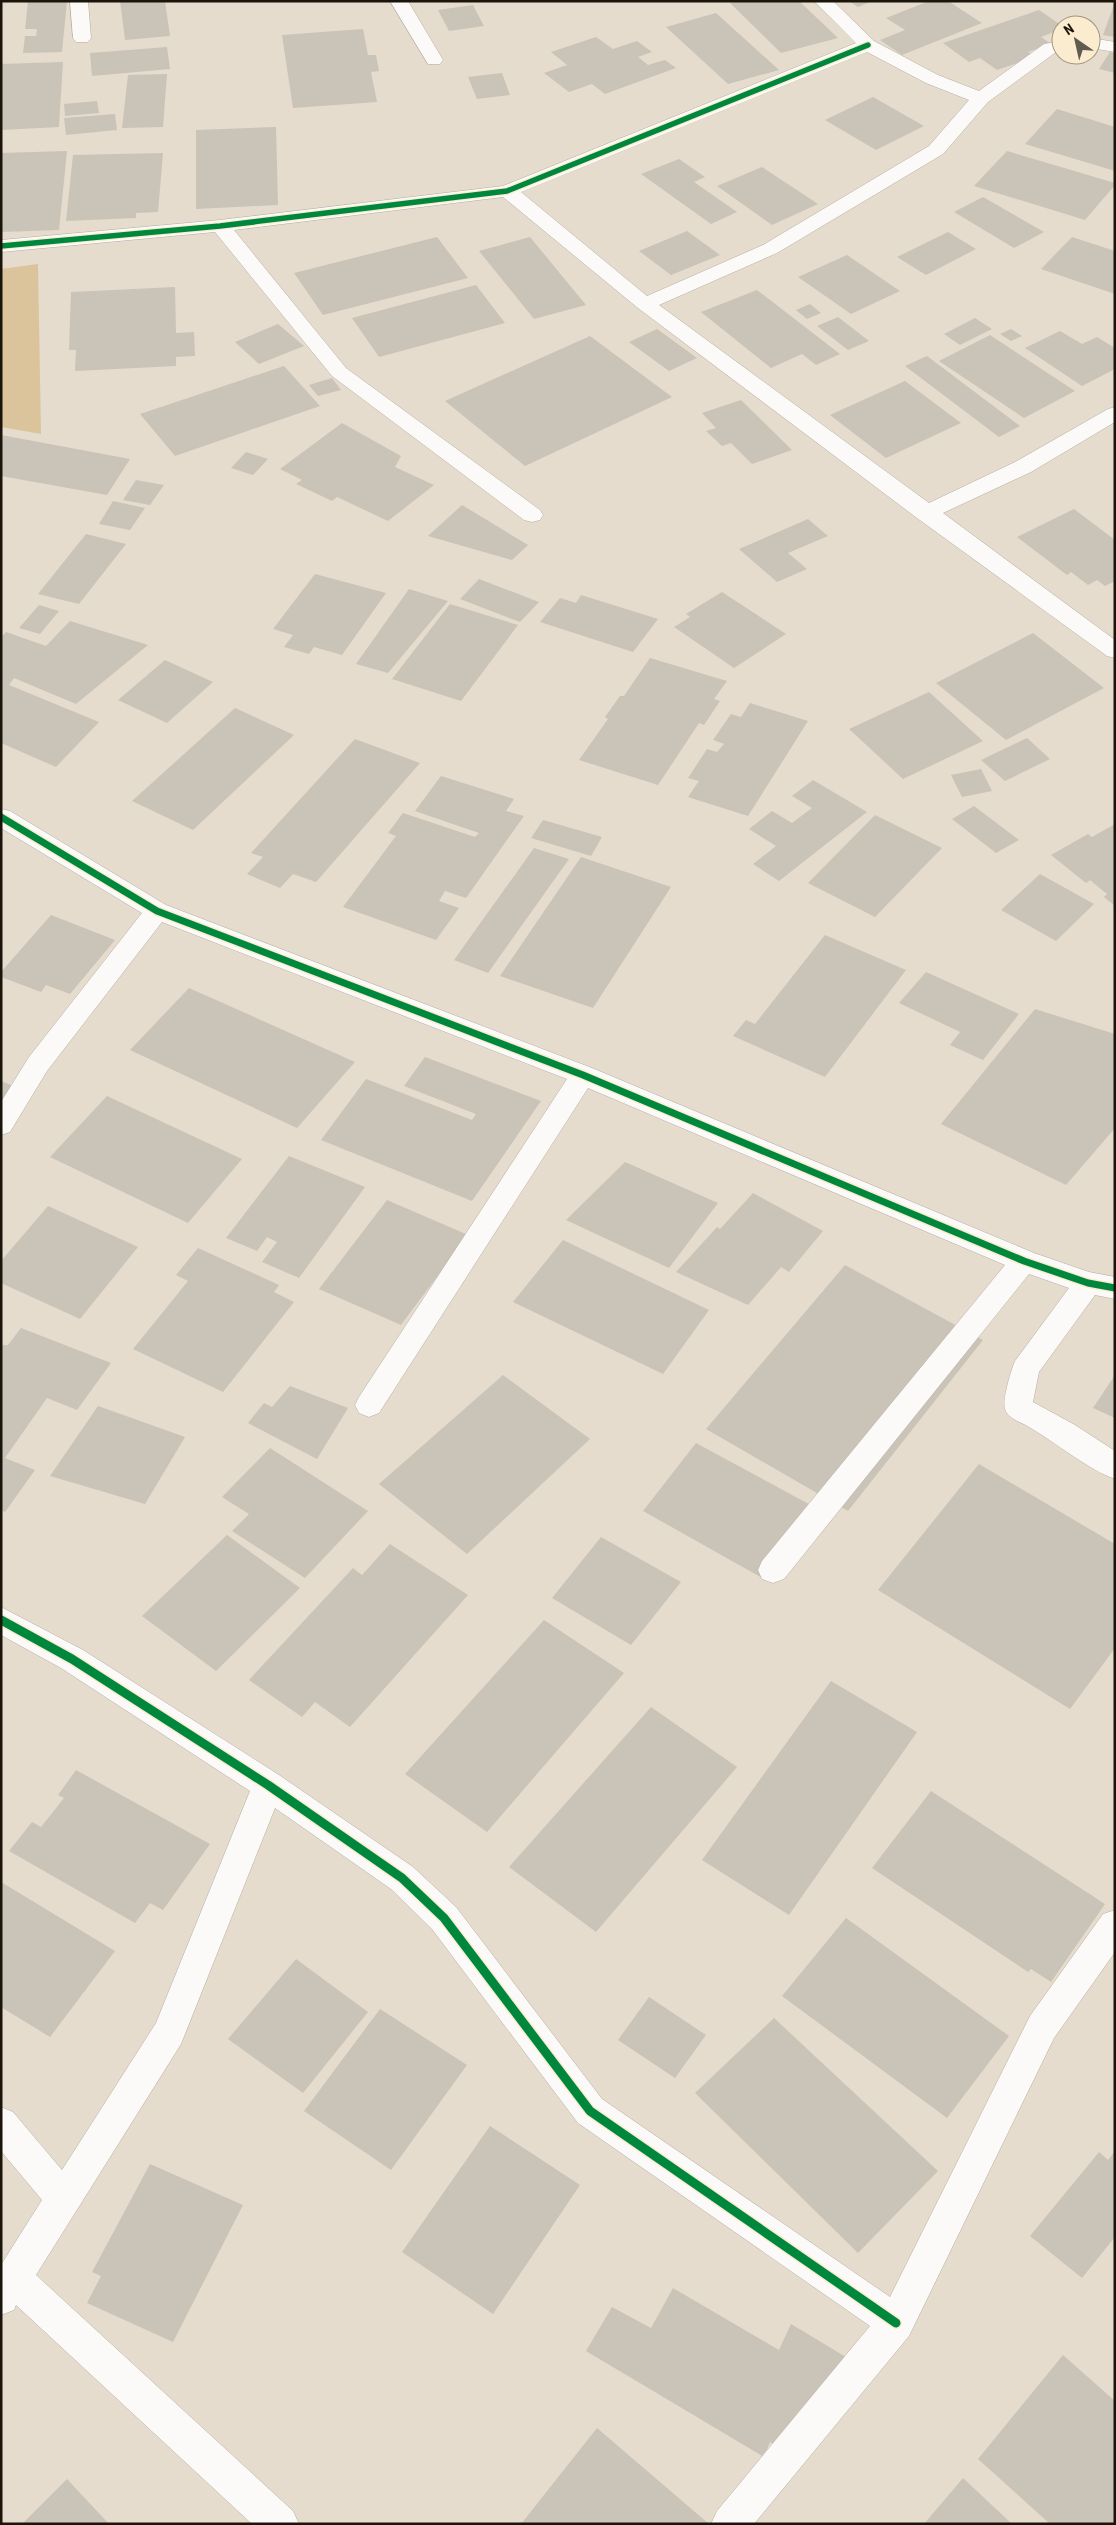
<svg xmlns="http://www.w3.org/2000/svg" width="1116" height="2525" font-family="'Roboto Condensed',sans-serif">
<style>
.green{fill:#dbc49c}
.building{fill:#cac3b7}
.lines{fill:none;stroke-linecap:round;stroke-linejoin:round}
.minor-casing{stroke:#b5ada2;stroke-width:1}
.minor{fill:#fbfaf8;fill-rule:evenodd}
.cycleway-far2-casing{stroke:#fceccf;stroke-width:8}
.cycleway-far1-casing{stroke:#fceccf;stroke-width:10}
.cycleway-casing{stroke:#fceccf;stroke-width:12}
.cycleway-far2{stroke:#00873e;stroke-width:5.5}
.cycleway-far1{stroke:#00873e;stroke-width:7}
.cycleway{stroke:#00873e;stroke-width:9}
</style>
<rect width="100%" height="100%" fill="#e5dccd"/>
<path class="green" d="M 38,264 L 41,434 L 1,427 L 1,269 Z"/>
<path class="building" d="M 28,1 L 67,1 L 62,52 L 23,53 L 25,36 L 36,36 L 37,29 L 25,29 Z
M 120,1 L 165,1 L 170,36 L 125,40 Z
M 738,1 L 799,1 L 838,38 L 781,53 L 730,3 Z
M 849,1 L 872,1 L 858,7 Z
M 929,1 L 948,1 L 982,23 L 902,55 L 880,40 L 905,30 L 886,18 Z
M 1115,2 L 1115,37 L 1103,35 Z
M 473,5 L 484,26 L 449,31 L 438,10 Z
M 1039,10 L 1061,25 L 1061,29 L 1041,37 L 1051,44 L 1028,52 L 1035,57 L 997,70 L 980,58 L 969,62 L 943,43 Z
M 716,13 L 779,70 L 728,84 L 666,27 Z
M 363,29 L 368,55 L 376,55 L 379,71 L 371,72 L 377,102 L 293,108 L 282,35 Z
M 596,37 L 613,49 L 637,41 L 652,52 L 638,57 L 648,65 L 665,60 L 676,68 L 605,94 L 592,84 L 569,92 L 544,73 L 567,65 L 551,52 Z
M 167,47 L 170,69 L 92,76 L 90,53 Z
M 1110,52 L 1115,53 L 1115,73 L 1099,69 Z
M 63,62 L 59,127 L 1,130 L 1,64 Z
M 502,73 L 510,95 L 477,99 L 468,77 Z
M 167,74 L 163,127 L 122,128 L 128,75 Z
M 873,97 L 924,126 L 876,150 L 825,120 Z
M 97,101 L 99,113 L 65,116 L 64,104 Z
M 1057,109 L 1115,127 L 1115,171 L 1025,144 Z
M 115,114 L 117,130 L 66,135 L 64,118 Z
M 276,127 L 278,205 L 196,209 L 196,130 Z
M 67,151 L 59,230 L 1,232 L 1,153 Z
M 1007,151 L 1115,183 L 1115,185 L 1085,220 L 974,186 Z
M 163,153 L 158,212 L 136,213 L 136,218 L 66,221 L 73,155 Z
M 679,159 L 705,177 L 694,182 L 737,212 L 711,224 L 641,174 Z
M 762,167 L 818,204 L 772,225 L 717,186 Z
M 983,197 L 1044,232 L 1014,248 L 954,212 Z
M 687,231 L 720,255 L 671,275 L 639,251 Z
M 948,232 L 976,249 L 926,275 L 897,257 Z
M 437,237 L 468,278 L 323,315 L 294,273 Z
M 530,237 L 586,305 L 534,319 L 479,251 Z
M 1072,237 L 1115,251 L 1115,294 L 1041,269 Z
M 847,255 L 900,291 L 851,314 L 798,277 Z
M 476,285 L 505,323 L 379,357 L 352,318 Z
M 175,287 L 176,333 L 194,332 L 195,356 L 176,357 L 176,366 L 75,371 L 76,350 L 69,350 L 71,292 Z
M 757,290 L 840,354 L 816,365 L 802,354 L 771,368 L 701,312 Z
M 810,304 L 821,313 L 807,319 L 796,310 Z
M 838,317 L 869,341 L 848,350 L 817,326 Z
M 975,318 L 992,329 L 960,345 L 944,334 Z
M 278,324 L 304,346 L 259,364 L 235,342 Z
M 657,329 L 697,358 L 669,371 L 629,342 Z
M 1011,329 L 1022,336 L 1011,341 L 1000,334 Z
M 1060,331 L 1082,344 L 1097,337 L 1115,348 L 1115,369 L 1082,386 L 1025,348 Z
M 990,335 L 1075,391 L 1024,418 L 939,361 Z
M 590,336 L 672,397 L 525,466 L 445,401 Z
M 927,356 L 1020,426 L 999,437 L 905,366 Z
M 284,366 L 320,406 L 175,456 L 140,414 Z
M 332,378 L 341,390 L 318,396 L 309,385 Z
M 905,381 L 961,423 L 886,458 L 830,415 Z
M 741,400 L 792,450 L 752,464 L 731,443 L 722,446 L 706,431 L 716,428 L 702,413 Z
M 342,423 L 401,456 L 395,467 L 434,485 L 388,521 L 337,497 L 332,501 L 296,484 L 302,480 L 280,469 Z
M 1,435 L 130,459 L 107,495 L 1,476 Z
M 246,452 L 268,459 L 253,475 L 231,468 Z
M 136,480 L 164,485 L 150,505 L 123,500 Z
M 113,501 L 145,508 L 130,530 L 99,524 Z
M 462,505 L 528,545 L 512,560 L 428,536 Z
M 1074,509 L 1115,540 L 1115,581 L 1105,586 L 1097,580 L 1088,585 L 1071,572 L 1067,575 L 1017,537 Z
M 808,519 L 828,536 L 788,553 L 807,569 L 777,582 L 739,549 Z
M 86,534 L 126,544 L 79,604 L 38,594 Z
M 315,574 L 386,593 L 342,655 L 314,647 L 309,654 L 284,647 L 293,635 L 273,629 Z
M 479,579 L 539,602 L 520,622 L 460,599 Z
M 409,589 L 448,601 L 388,673 L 356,664 Z
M 722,592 L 786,634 L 734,668 L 674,627 L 690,617 L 686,614 Z
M 581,595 L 658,619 L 633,652 L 540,622 L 560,598 L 576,603 Z
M 450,604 L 518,625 L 461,701 L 392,679 Z
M 39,605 L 59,611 L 40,634 L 19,628 Z
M 70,621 L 148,645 L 76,704 L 14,678 L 9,685 L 99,722 L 56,767 L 1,743 L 1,637 L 6,632 L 46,646 Z
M 1033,633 L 1104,688 L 1006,740 L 936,683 Z
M 650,658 L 727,681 L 714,699 L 720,701 L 704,725 L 699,723 L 658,785 L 579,760 L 608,719 L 605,717 L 620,696 L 624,696 Z
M 165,660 L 213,682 L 167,723 L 118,700 Z
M 929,692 L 983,741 L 903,779 L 849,729 Z
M 750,703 L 808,721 L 748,816 L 688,797 L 699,781 L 688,778 L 707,749 L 717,752 L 724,744 L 713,740 L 731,714 L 741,717 Z
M 235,708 L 294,735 L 193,830 L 132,801 Z
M 1027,738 L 1050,759 L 1005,781 L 981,760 Z
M 355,739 L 420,763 L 316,882 L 293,874 L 280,888 L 247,874 L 263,857 L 251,853 Z
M 981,769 L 992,791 L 962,797 L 951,775 Z
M 441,776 L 514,799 L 506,811 L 524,816 L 466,898 L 445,891 L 439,901 L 459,908 L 436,940 L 343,907 L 396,836 L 388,833 L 403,813 L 475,837 L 479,833 L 415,811 Z
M 813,780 L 867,812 L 779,881 L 753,864 L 776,846 L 749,829 L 772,811 L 792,823 L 812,808 L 792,796 Z
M 974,806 L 1019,840 L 996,853 L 952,819 Z
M 875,815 L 942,848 L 875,917 L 808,883 Z
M 543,820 L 602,837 L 591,856 L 531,838 Z
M 1115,824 L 1115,906 L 1104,897 L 1107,894 L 1090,880 L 1086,883 L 1051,855 L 1088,834 L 1092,837 Z
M 534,848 L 569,859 L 488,973 L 454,960 Z
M 581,857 L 671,887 L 593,1008 L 500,976 Z
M 1040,874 L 1094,904 L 1056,941 L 1001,910 Z
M 51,915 L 115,940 L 70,994 L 46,985 L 41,992 L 1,977 L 1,972 Z
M 825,935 L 906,970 L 825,1077 L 733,1036 L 746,1020 L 755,1024 Z
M 926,972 L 1019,1014 L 983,1060 L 950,1045 L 960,1032 L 899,1003 Z
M 189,988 L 355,1062 L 297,1128 L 130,1050 Z
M 1035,1009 L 1115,1034 L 1115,1128 L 1066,1185 L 941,1124 Z
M 425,1057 L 541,1101 L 472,1201 L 321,1140 L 366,1079 L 472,1120 L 476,1114 L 404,1086 Z
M 1,1081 L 16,1087 L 1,1106 Z
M 107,1096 L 242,1159 L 188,1223 L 50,1157 Z
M 289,1156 L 365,1187 L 299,1278 L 262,1262 L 277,1242 L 267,1237 L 257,1251 L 226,1238 Z
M 625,1162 L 718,1203 L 669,1268 L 566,1220 Z
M 753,1193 L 823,1231 L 789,1272 L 781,1267 L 748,1305 L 676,1272 L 717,1227 L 720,1229 Z
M 387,1200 L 468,1235 L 401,1325 L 319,1289 Z
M 48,1206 L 138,1247 L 80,1319 L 1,1283 L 1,1261 Z
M 563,1240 L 709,1310 L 663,1374 L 513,1302 Z
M 198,1248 L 279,1285 L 274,1292 L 294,1302 L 223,1392 L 133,1349 L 188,1281 L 176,1275 Z
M 845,1265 L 983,1340 L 848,1511 L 706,1429 Z
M 21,1328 L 111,1363 L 77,1410 L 47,1398 L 5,1458 L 35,1470 L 5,1512 L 1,1510 L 1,1345 L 8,1345 Z
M 503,1375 L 590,1439 L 467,1554 L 379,1484 Z
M 1115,1375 L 1115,1418 L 1093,1408 Z
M 290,1386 L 348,1408 L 317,1459 L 248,1423 L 264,1403 L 272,1407 Z
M 98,1406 L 185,1437 L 145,1504 L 50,1476 Z
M 696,1443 L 818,1509 L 766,1580 L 643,1511 Z
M 270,1448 L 368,1511 L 305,1578 L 232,1531 L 249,1514 L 222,1497 Z
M 979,1464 L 1115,1544 L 1115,1648 L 1070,1709 L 878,1590 Z
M 227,1535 L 300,1588 L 216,1671 L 142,1616 Z
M 601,1537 L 681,1582 L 631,1645 L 552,1598 Z
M 390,1544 L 468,1595 L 350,1727 L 315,1702 L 302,1717 L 249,1680 L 353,1568 L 362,1575 Z
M 544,1620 L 624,1673 L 487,1832 L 405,1774 Z
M 831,1681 L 917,1732 L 789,1915 L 702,1860 Z
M 651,1707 L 737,1767 L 596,1932 L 509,1867 Z
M 76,1770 L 210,1844 L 163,1910 L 150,1903 L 135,1923 L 9,1851 L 32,1822 L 41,1827 L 64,1798 L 58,1795 Z
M 931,1791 L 1105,1904 L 1051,1982 L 1031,1969 L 1028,1972 L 872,1868 Z
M 1,1882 L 115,1951 L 50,2037 L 1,2007 Z
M 846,1918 L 1009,2036 L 947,2118 L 782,1996 Z
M 296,1959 L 368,2012 L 303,2093 L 228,2039 Z
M 649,1997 L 706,2035 L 675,2078 L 618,2040 Z
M 380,2009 L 467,2065 L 391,2170 L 304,2111 Z
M 774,2018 L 938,2171 L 858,2253 L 695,2093 Z
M 490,2126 L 580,2185 L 493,2314 L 402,2252 Z
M 1115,2151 L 1115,2237 L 1082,2278 L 1030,2236 L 1099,2152 L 1108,2160 Z
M 150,2164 L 243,2205 L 173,2342 L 87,2303 L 101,2276 L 92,2272 Z
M 673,2288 L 779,2350 L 791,2324 L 866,2369 L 780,2448 L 770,2442 L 764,2457 L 586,2351 L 612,2307 L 651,2328 Z
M 1063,2355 L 1115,2401 L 1115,2524 L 1050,2524 L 978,2459 Z
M 597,2428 L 709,2524 L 521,2524 Z
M 963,2478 L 1012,2524 L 924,2524 Z
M 67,2479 L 109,2524 L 22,2524 Z"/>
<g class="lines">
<defs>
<path id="minor" d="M 70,1 L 88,1 L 91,38 L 88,42 L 76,42 L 73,38 Z
M 390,1 L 408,1 L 443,60 L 440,64 L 428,64 Z
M 814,1 L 833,1 L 874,41 L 938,75 L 979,91 L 1044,44 L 1061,41 L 1061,51 L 1056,52 L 988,102 L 943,154 L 777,253 L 659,305 L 929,503 L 1015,462 L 1108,409 L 1115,407 L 1115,422 L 1031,472 L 943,513 L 1115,640 L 1115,658 L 1107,656 L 917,518 L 638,308 L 503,197 L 234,230 L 346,368 L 540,510 L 543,515 L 540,520 L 532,522 L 524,520 L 332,376 L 215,232 L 1,252 L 1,240 L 220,220 L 503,186 L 856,43 ZM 867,52 L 926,83 L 969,100 L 929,146 L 763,245 L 647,296 L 521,192 Z
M 1091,38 L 1115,42 L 1115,52 L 1091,48 Z
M 1,809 L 10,811 L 166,905 L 592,1068 L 1034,1253 L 1089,1272 L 1115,1277 L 1115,1299 L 1095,1295 L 1039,1372 L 1033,1402 L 1075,1425 L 1115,1451 L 1115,1479 C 1089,1470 1055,1442 1029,1427 C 1021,1422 1008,1419 1005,1409 C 1002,1401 1011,1370 1015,1361 L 1069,1288 L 1029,1274 L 784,1579 L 773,1583 L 762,1579 L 758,1570 L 762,1561 L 1005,1265 L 588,1088 L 379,1413 L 369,1417 L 359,1413 L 355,1405 L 359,1397 L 567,1079 L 162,922 L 47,1071 L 10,1132 L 1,1135 L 1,1102 L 29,1057 L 142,913 L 1,828 Z
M 1,1607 L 83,1650 L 279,1775 L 413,1867 L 456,1907 L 602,2099 L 890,2297 L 1030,2016 L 1103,1914 L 1115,1910 L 1115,1952 L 1054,2038 L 909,2336 L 754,2524 L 711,2524 L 717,2511 L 870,2326 L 578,2123 L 432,1929 L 391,1889 L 275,1808 L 181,2044 L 36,2275 L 293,2511 L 299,2524 L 252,2524 L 16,2305 L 14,2310 L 1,2315 L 1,2265 L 42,2200 L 1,2151 L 1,2107 L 13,2112 L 62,2170 L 156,2023 L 250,1791 L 61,1668 L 1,1635 Z"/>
</defs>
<use href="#minor" class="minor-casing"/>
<use href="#minor" class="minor"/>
<defs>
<path id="cycleway-far2" d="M 1,246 L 220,226 L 507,191 L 868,45"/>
<path id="cycleway-far1" d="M 1,817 L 157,911 L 583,1075 L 1024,1261 L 1088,1283 L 1115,1288"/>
<path id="cycleway" d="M 1,1620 L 72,1659 L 268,1785 L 402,1878 L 444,1918 L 590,2111 L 896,2323"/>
</defs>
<use href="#cycleway-far2" class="cycleway-far2-casing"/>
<use href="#cycleway-far1" class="cycleway-far1-casing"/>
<use href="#cycleway" class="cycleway-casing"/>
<use href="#cycleway-far2" class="cycleway-far2"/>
<use href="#cycleway-far1" class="cycleway-far1"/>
<use href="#cycleway" class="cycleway"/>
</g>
<rect width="1116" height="2525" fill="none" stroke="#1a140a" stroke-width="5"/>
<g transform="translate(1076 40) rotate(326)"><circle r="24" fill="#fceccf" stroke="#a29680"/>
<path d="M0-4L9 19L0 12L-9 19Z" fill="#615a4e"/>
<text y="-8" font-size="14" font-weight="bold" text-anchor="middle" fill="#1a140a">N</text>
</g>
</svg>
